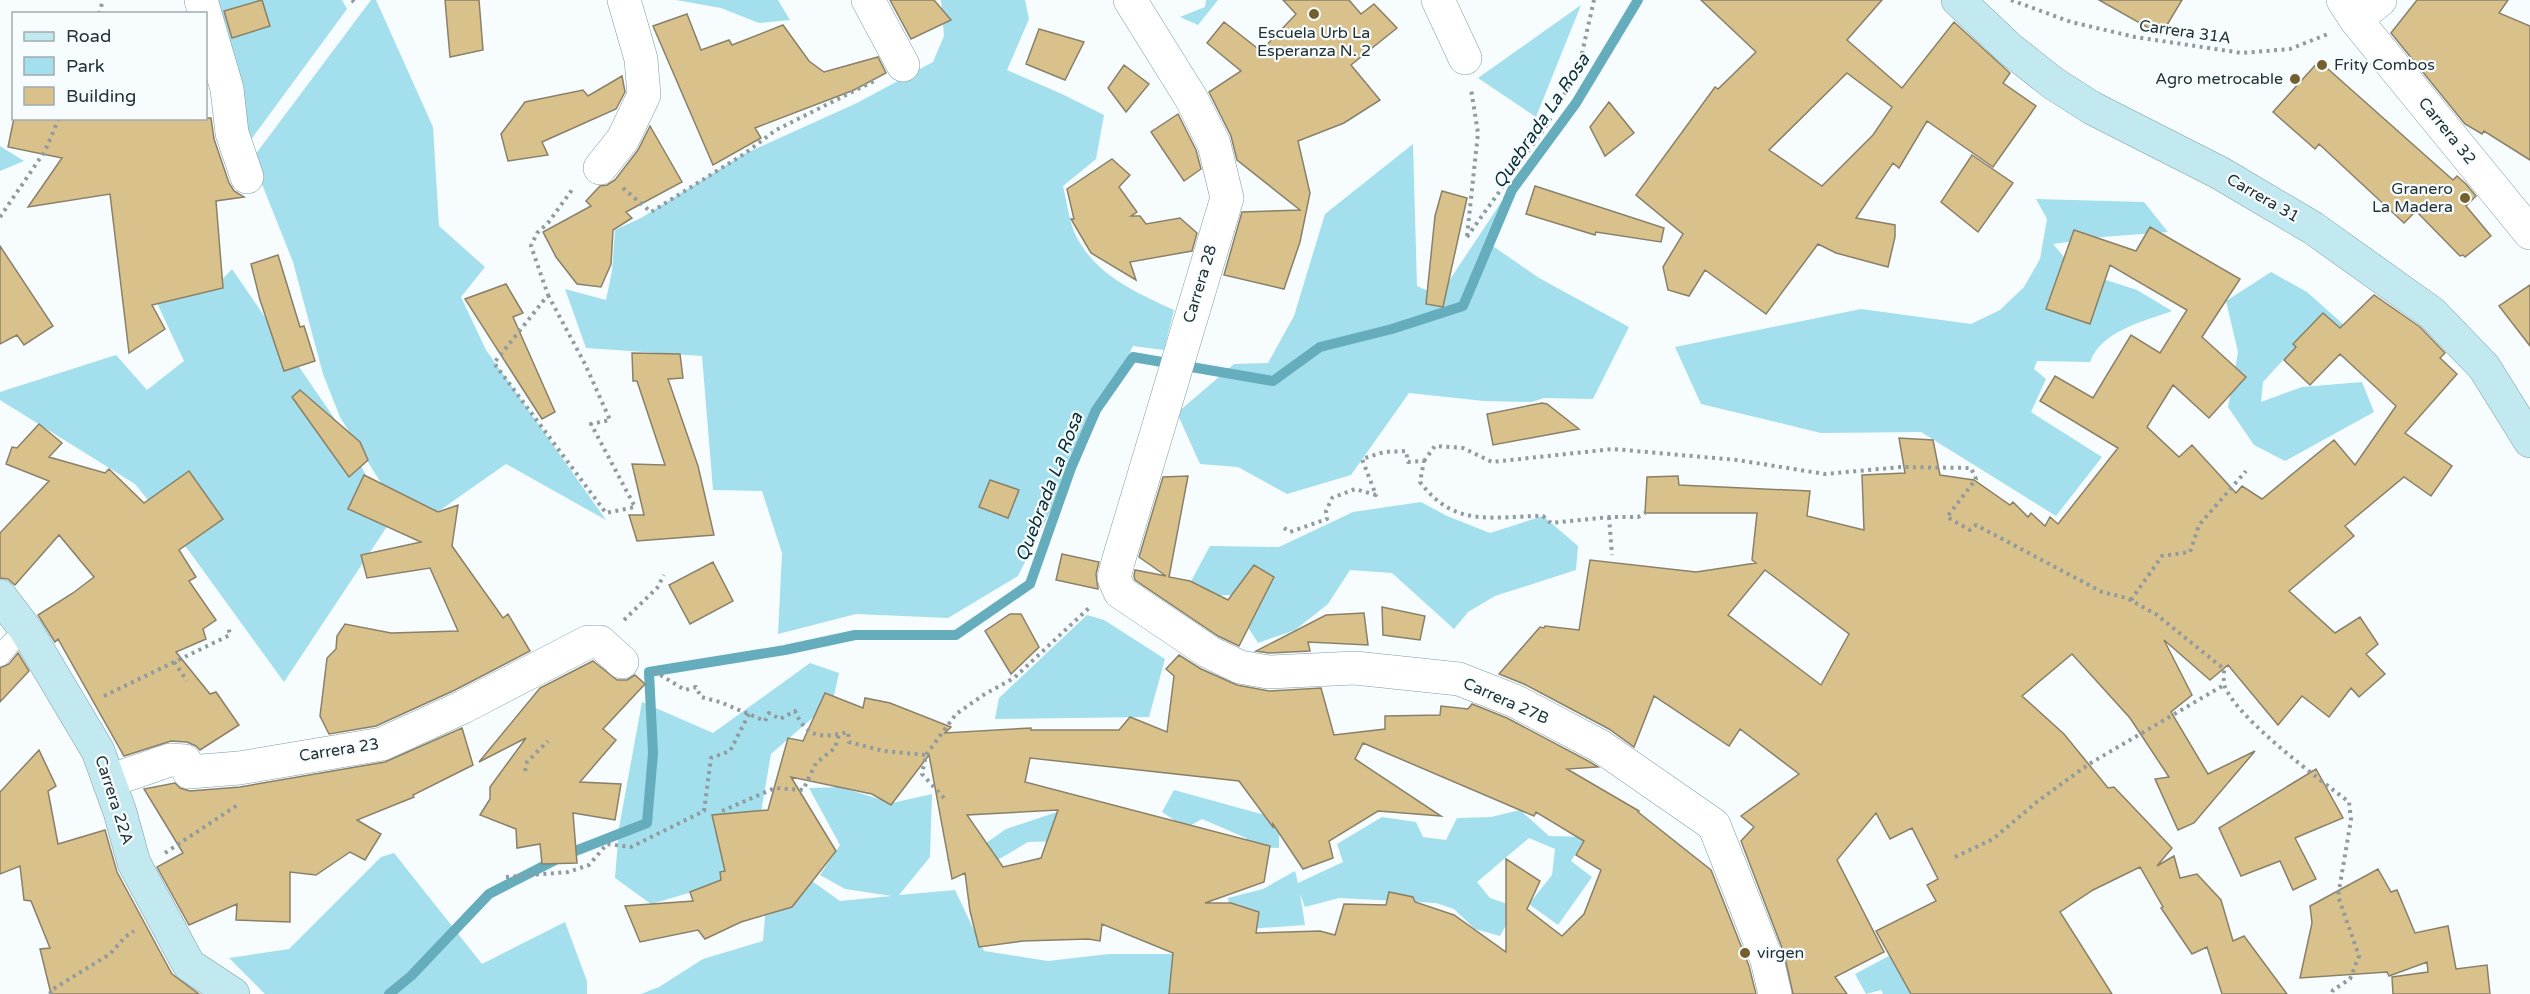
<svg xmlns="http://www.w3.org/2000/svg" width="2530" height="994" font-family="'Varela Round',sans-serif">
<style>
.green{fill:#a3dfec}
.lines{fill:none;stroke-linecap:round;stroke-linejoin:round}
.stream{stroke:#65adbd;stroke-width:10}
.building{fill:#d8c18b;stroke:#8a8068;stroke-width:1.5;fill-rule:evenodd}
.lane-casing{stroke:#7d9da4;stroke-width:21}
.street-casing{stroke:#7d9da4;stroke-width:34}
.secondary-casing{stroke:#7d9da4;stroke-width:34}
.path{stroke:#919a9d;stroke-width:4;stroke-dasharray:3 4.5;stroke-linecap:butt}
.lane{stroke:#fff;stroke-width:20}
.street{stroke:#fff;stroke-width:33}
.secondary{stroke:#c2e9f0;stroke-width:33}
.poi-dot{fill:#74602f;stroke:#f7fdff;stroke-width:2}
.labels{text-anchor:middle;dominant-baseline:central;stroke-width:4.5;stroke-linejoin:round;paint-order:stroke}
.street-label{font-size:16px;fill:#243134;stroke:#f7fdff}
.poi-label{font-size:16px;fill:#243134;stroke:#f7fdff;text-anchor:start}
.water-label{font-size:18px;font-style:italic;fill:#0a2f36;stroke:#f7fdff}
</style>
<rect width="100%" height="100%" fill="#f7fdff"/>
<path class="green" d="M 206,0 L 342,0 L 347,9 L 244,149 Z
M 371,0 L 376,0 L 433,127 L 439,226 L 485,267 L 461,297 L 486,350 L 606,520 L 506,464 L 426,520 L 381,483 L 340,417 L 323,374 L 293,262 L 252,159 Z
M 676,0 L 778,0 L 790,20 L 759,23 L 721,8 Z
M 941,0 L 1025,0 L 1029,19 L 1007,70 L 1062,94 L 1104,115 L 1096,159 L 1063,186 C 1067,202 1069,222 1076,236 C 1097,276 1135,292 1174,310 L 1164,350 L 1133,346 L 1018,576 L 948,618 L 856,614 L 778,634 L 782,553 L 762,491 L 713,490 L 702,356 L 586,348 L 565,289 L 606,300 L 612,271 L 615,230 L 641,218 L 744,154 L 857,103 L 933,62 L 944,36 Z
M 1206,0 L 1218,0 L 1198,25 L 1180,17 L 1205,7 Z
M 1581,5 L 1536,117 L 1478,78 Z
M 1413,144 L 1417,286 L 1439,296 L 1502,201 L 1490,244 L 1539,278 L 1629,327 L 1593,399 L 1544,398 L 1532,402 L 1484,401 L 1409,393 L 1351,475 L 1287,494 L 1238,467 L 1200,464 L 1177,413 L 1234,364 L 1268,363 L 1294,316 L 1325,214 Z
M 0,146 L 24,161 L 0,171 Z
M 2036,199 L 2144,202 L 2168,232 L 2102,237 L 2053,244 L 2075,270 L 2137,290 L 2172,311 C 2143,322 2102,330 2090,362 L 2037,361 L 2034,369 L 2046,379 L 2031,412 L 2102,457 L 2056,516 L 1921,432 L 1821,433 L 1701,404 L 1675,347 L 1861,309 L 1971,324 L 2000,310 L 2024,287 L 2040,259 L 2047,219 Z
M 232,269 L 343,431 L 390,522 L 284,682 L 189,551 L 135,484 L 0,400 L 0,392 L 116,355 L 147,390 L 184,361 L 150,288 L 215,287 Z
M 2271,272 L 2307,292 L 2345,326 L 2294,348 L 2263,382 L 2261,402 L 2302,387 L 2362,382 L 2374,412 L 2285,461 L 2254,445 L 2228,407 L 2238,352 L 2226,301 Z
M 1421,502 L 1447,516 L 1490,533 L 1543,516 L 1578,546 L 1576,570 L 1495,596 L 1468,612 L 1454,629 L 1392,573 L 1350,570 L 1328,604 L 1295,630 L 1258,643 L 1246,624 L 1244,594 L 1182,598 L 1210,546 L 1279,547 L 1353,512 Z
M 1087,615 L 1104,620 L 1165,659 L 1149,717 L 995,719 L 999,698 Z
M 810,663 L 839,673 L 833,700 L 771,754 L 761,812 L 802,874 L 840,901 L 892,896 L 845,889 L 820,875 L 840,845 L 809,788 L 840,787 L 892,803 L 932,794 L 930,857 L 899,895 L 955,890 L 984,951 L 1048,961 L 1109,954 L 1219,954 L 1265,994 L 641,994 L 659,987 L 703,959 L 763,941 L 766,905 L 716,885 L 651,904 L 615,878 L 619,828 L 642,702 L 713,733 Z
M 1174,790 L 1279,819 L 1279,848 L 1249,847 L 1246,838 L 1202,819 L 1186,828 L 1162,812 Z
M 1081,804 L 1065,841 L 1028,842 L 974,874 L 946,859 L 976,850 L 1006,829 Z
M 1520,810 L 1549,836 L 1586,837 L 1571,861 L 1592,877 L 1558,925 L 1529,904 L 1552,875 L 1555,849 L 1529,838 L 1477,882 L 1490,898 L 1516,907 L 1500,936 L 1475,929 L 1454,909 L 1436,903 L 1339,898 L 1305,907 L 1300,894 L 1305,925 L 1232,930 L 1228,898 L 1263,889 L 1295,871 L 1298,883 L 1343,862 L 1337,844 L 1382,817 L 1416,822 L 1423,837 L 1446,840 L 1457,818 L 1491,817 Z
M 394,853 L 482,964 L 565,922 L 587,981 L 587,994 L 265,994 L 229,958 L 289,949 L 381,857 Z
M 1889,956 L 1911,994 L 1883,994 L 1881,990 L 1866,994 L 1855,974 Z"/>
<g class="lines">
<path class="stream" d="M 389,994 L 411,976 L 489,894 L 565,855 L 647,823 L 653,753 L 649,672 L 785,650 L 855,635 L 956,635 L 1030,584 L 1071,468 L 1096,410 L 1133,357 L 1273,381 L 1320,347 L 1392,329 L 1463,306 L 1512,190 L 1576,103 L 1638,0"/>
</g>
<path class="building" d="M 262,0 L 270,26 L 232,38 L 224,11 Z
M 445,0 L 479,0 L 483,50 L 450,57 Z
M 890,0 L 934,0 L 951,20 L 911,39 Z
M 1283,0 L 1349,0 L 1361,14 L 1374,4 L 1397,28 L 1351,65 L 1380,100 L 1344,123 L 1298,141 L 1310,193 L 1300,242 L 1284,289 L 1224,275 L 1242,212 L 1300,210 L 1237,160 L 1231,136 L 1209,92 L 1241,71 L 1207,43 L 1224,22 L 1261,51 L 1296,14 Z
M 1701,0 L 1882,0 L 1847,40 L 1902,88 L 1954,22 L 2010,73 L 2003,83 L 2036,106 L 1993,167 L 1927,121 L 1899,168 L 1893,163 L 1856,218 L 1895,225 L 1895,237 L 1888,267 L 1836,253 L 1818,244 L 1766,314 L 1705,270 L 1689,296 L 1668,290 L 1663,267 L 1683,234 L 1636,195 L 1715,87 L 1718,89 L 1756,52 ZM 1847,73 L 1892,107 L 1873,135 L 1822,186 L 1769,150 Z
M 2099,0 L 2182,0 L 2161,35 Z
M 2417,0 L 2508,0 L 2499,13 L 2530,26 L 2530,160 L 2484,131 L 2482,134 L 2465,124 L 2391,33 Z
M 687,14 L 701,50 L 729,40 L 732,45 L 783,25 L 809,61 L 824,72 L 878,57 L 886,73 L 854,90 L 755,128 L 761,138 L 713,165 L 653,26 Z
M 1039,29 L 1084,42 L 1065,80 L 1026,64 Z
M 2319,61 L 2453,180 L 2457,176 L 2466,184 L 2476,196 L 2466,206 L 2491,236 L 2465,257 L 2463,255 L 2460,256 L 2416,211 L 2404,223 L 2319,144 L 2315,149 L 2273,112 Z
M 1124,65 L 1149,84 L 1126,112 L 1108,88 Z
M 622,76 L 625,92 L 616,109 L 542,142 L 548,155 L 508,161 L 501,134 L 525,102 L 583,90 L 588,96 Z
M 1609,102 L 1634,133 L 1605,156 L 1590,127 Z
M 1178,114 L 1196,150 L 1201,169 L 1184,181 L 1151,132 Z
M 14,118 L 211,118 L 214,139 L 229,183 L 234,191 L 244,197 L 216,201 L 223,288 L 152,305 L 165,329 L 129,353 L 110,194 L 28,207 L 62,158 L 8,147 Z
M 650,126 L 682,182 L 626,212 L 632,218 L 613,230 L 611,264 L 601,287 L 577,284 L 556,257 L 543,232 L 591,206 L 586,201 L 600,186 L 607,185 L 615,180 L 638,150 Z
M 1972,155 L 2013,183 L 1978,232 L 1941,202 Z
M 1112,159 L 1130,175 L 1119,187 L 1137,212 L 1131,216 L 1140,216 L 1146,224 L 1180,218 L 1197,233 L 1192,251 L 1130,262 L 1136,280 L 1091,253 L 1071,219 L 1074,219 L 1067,189 Z
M 1535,186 L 1664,228 L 1661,242 L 1596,232 L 1595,235 L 1526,214 Z
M 1442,191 L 1467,198 L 1443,307 L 1426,304 L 1435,216 Z
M 2150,227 L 2240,279 L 2202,337 L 2246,377 L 2209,418 L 2173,385 L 2147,427 L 2179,457 L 2192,445 L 2236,493 L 2242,486 L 2262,499 L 2334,440 L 2355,465 L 2396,406 L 2340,354 L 2310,385 L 2284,360 L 2296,347 L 2293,344 L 2323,313 L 2340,328 L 2374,295 L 2420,327 L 2445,353 L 2440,358 L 2457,374 L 2405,433 L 2452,466 L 2431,496 L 2404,477 L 2345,526 L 2354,536 L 2289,591 L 2335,633 L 2360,617 L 2378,644 L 2366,654 L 2385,674 L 2359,697 L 2351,688 L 2329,717 L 2302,696 L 2278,725 L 2228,665 L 2210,680 L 2164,640 L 2192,695 L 2171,712 L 2208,774 L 2255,751 L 2194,823 L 2178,830 L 2155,779 L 2169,777 L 2130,718 L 2072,654 L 2022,696 L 2064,734 L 2108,788 L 2114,787 L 2172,848 L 2157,866 L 2174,856 L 2180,878 L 2197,874 L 2221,900 L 2233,941 L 2244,936 L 2287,994 L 2222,994 L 2207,947 L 2192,954 L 2161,908 L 2163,907 L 2140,867 L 2093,890 L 2060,912 L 2112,994 L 1911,994 L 1876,931 L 1936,901 L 1927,885 L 1938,879 L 1912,828 L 1890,839 L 1876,813 L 1837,860 L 1884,952 L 1835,977 L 1847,994 L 1793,994 L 1784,953 L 1741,841 L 1754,827 L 1741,816 L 1799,774 L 1740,729 L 1729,746 L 1654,696 L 1634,747 L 1609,729 L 1524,684 L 1499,674 L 1540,627 L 1544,628 L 1545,626 L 1579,630 L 1590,560 L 1696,572 L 1756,563 L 1752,560 L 1757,513 L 1645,513 L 1647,477 L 1678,476 L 1679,485 L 1810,491 L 1807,516 L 1864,530 L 1862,475 L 1905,473 L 1899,438 L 1933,440 L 1940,475 L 1974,480 L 2010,505 L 2013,502 L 2028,517 L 2031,513 L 2045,526 L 2050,517 L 2058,524 L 2118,448 L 2040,401 L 2055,376 L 2093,398 L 2131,335 L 2160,353 L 2187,310 L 2110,265 L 2090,324 L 2046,309 L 2074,230 L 2136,251 ZM 1765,570 L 1849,634 L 1821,685 L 1728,615 Z
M 0,246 L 53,326 L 24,345 L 17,335 L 0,344 Z
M 278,255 L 300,327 L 304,326 L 315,361 L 284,371 L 260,300 L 251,264 Z
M 506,284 L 523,313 L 513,317 L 555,412 L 542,419 L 465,299 Z
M 2530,285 L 2530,346 L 2499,306 Z
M 632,353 L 680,354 L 683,378 L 668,379 L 698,466 L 714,535 L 637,541 L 629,515 L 644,515 L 632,464 L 665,465 L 637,381 L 633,381 Z
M 300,390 L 360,442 L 368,460 L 349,477 L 292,397 Z
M 1542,403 L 1547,404 L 1579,429 L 1493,445 L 1487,414 Z
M 39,424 L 62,443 L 49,457 L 105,473 L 109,469 L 144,503 L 189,471 L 223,519 L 179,550 L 196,577 L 189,581 L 216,620 L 203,629 L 206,639 L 176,652 L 210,694 L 216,692 L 239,725 L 200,750 L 196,746 L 187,742 L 171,741 L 124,756 L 58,639 L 55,642 L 38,615 L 73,593 L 94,577 L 59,535 L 15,585 L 8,579 L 0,578 L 0,533 L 49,481 L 6,464 L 12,447 L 17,448 Z
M 364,475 L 438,512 L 458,505 L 452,546 L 503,618 L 508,614 L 530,651 L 455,690 L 376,726 L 329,734 L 320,716 L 327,658 L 336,649 L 337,636 L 345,624 L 391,633 L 458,631 L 430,568 L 367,578 L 361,555 L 421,542 L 348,509 Z
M 1188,476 L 1169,577 L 1190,581 L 1228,600 L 1254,565 L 1274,577 L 1239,646 L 1218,636 L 1135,580 L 1134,576 L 1135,570 L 1166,576 L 1139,557 L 1163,477 Z
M 990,480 L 1019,490 L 1008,518 L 979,507 Z
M 1062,554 L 1099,562 L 1096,574 L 1098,589 L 1056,580 Z
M 713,562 L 733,601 L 690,624 L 669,585 Z
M 1382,607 L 1425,616 L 1420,640 L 1383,635 Z
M 1364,613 L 1368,645 L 1308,642 L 1310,651 L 1269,653 L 1256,651 L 1326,615 Z
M 1010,614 L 1021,614 L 1039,647 L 1011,674 L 985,631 Z
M 18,653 L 29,671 L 0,702 L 0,668 L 9,664 Z
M 1179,655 L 1201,669 L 1237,685 L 1269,691 L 1321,688 L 1334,735 L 1385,729 L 1385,716 L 1440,715 L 1441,706 L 1468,709 L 1472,704 L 1507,718 L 1590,762 L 1598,767 L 1567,769 L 1639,811 L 1638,812 L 1711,870 L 1749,966 L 1756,994 L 1169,994 L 1173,953 L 1102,924 L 1100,941 L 1088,939 L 1023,941 L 979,947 L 970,911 L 965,873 L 952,879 L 929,755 L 891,805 L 872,794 L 791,777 L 836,851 L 792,907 L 741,922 L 705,939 L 698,930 L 640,942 L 625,906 L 693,901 L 690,892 L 721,880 L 720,872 L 725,871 L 712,815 L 768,810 L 788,738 L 803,741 L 825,693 L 863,708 L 865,698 L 890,703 L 951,727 L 945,733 L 1031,728 L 1031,730 L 1119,730 L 1130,717 L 1167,732 L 1174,676 L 1166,669 ZM 1363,743 L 1534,816 L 1536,812 L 1584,841 L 1576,855 L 1601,870 L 1584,914 L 1562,936 L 1527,909 L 1540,881 L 1506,859 L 1506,952 L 1454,915 L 1415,902 L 1413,897 L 1389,892 L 1386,905 L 1344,904 L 1335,935 L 1320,931 L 1256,933 L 1259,912 L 1231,903 L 1205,903 L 1264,882 L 1270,846 L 1025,782 L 1030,758 L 1239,781 L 1273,827 L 1273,824 L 1303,869 L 1333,858 L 1329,841 L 1378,811 L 1441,816 L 1355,759 ZM 1058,810 L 1041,858 L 1003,867 L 967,815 Z
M 593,661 L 617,680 L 627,680 L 635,675 L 645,684 L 603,729 L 616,740 L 580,782 L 621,784 L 615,820 L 573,813 L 577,863 L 542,864 L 540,844 L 517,848 L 516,829 L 480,815 L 490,799 L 490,787 L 526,738 L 479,762 L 540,688 Z
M 462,728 L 473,765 L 413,795 L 414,797 L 357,820 L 381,834 L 365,860 L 350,852 L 316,875 L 290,872 L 290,922 L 236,920 L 237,904 L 189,925 L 157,867 L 183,853 L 144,789 L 175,783 L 180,788 L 190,791 L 240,787 L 385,762 Z
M 39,750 L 56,786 L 48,791 L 58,844 L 105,830 L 117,872 L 172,974 L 199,994 L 51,994 L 40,949 L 50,948 L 31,901 L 24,900 L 20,866 L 0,874 L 0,792 Z
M 2316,769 L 2343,818 L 2295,838 L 2316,879 L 2293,890 L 2280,861 L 2241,876 L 2219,828 Z
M 2378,869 L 2391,892 L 2397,890 L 2415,933 L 2448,926 L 2456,969 L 2487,965 L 2490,994 L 2393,994 L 2392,977 L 2428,972 L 2427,962 L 2389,976 L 2387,972 L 2300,978 L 2312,923 L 2310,906 Z"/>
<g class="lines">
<defs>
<path id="lane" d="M 0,656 L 11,643 L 26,630"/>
<path id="street" d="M 201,0 L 227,89 L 232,133 L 247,177
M 868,0 L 903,65
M 1130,0 L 1191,98 L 1214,144 L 1227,198 L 1118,562 L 1114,578 L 1120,592 L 1209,652 L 1240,667 L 1268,672 L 1355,668 L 1459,679 L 1515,701 L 1600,746 L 1714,825 L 1767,960 L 1775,994
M 1438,0 L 1465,58
M 2343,0 L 2356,20 L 2530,233
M 2356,20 L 2380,0
M 600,168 L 623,139 L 644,95 L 641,59 L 624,0
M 109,781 L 170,760 L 185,761 L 189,772 L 239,768 L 382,744 L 463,707 L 588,642 L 600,642 L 622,662"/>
<path id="secondary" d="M 1958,0 L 2010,49 L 2053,83 L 2092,108 L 2220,173 L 2313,228 L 2432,313 L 2484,367 L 2530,441
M 0,596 L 26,630 L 98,751 L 120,812 L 134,863 L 189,965 L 233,994"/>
</defs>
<use href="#lane" class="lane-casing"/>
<use href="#street" class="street-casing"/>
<use href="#secondary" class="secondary-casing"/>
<path class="path" d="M 352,0 L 354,2
M 2011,0 L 2071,22 L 2135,37 L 2242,53 L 2290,49 L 2328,34
M 99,14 L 103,0
M 623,188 L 651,212 L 744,154 L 776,130 L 874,81
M 0,217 L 45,151 L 59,118
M 1467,236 L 1478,133 L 1471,89
M 1467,237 L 1544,129 L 1578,71 L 1594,0
M 548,295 L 585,364 L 610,420 L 591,424 L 635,507 L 606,513 L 494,363 L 548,295 L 531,246 L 537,233 L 548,223 L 574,187
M 1424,461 L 1435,446 L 1463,448 L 1492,462 L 1613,449 L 1737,460 L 1825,474 L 1901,467 L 1971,468 L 1976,479 L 1947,517 L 1970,530 L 1976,525 L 2102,592 L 2127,598 L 2157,615 L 2224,669 C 2224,675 2223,682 2225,687 C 2239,720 2319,779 2349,802 L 2351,820 L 2338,896 L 2359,956 L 2350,979 L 2333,990 L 2332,994
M 1609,517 L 1612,555
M 1284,528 L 1290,532 L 1327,519 L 1326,511 L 1332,498 L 1355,489 L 1376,495 L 1362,459 L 1384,452 L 1406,451 L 1408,462 L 1424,461 L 1420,482 C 1455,529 1493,516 1543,516 L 1551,523 L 1609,517 L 1638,517 L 1645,513
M 2131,600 L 2162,556 L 2190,552 L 2199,525 L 2246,471
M 624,620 L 657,588 L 664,575
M 174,662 L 187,681
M 654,671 L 685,690 L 696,687 L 701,697 L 720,702 L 765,721 L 769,713 L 780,719 L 795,711 C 807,739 822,738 848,732 L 849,742 L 884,751 L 926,755
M 104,696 L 230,635 L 228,626
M 525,771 L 527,762 L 548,741
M 944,798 L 922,774 L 926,755 L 956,714 L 985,694 L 1014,678 L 1090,607
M 722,811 L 775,788 L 803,790 L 816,763 L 835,748 L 839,734
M 165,853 L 239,804
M 1955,857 L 1993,839 L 2038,801 L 2089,764 L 2224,685
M 506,877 L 568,872 L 589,865 L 607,844 L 631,847 L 704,811 L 711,758 L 730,751 L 749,714
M 51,994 L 50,991 L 110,954 L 125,937 L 134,931"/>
<use href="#lane" class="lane"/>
<use href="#street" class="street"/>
<use href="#secondary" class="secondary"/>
</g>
<g class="poi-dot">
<circle cx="1314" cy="14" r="6"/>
<circle cx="2322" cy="65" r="6"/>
<circle cx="2295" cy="79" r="6"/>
<circle cx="2465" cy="198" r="6"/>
<circle cx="1745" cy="953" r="6"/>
</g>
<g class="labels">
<g class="street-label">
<text transform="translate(2185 32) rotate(8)">Carrera 31A</text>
<text transform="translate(2447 131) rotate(51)">Carrera 32</text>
<text transform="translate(2263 198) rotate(30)">Carrera 31</text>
<text transform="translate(1200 284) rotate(-73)">Carrera 28</text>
<text transform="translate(1506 701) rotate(24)">Carrera 27B</text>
<text transform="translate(339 750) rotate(-9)">Carrera 23</text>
<text transform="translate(114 800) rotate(72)">Carrera 22A</text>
</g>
<g class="poi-label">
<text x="1314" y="33" text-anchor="middle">Escuela Urb La<tspan x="1314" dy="18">Esperanza N. 2</tspan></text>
<text x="2334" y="65">Frity Combos</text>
<text x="2283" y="79" text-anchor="end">Agro metrocable</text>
<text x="2453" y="189" text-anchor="end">Granero<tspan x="2453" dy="18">La Madera</tspan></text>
<text x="1757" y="953">virgen</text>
</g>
<g class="water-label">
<text transform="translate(1541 121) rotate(-56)">Quebrada La Rosa</text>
<text transform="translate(1049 487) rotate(-69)">Quebrada La Rosa</text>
</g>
</g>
<rect x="12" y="12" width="195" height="108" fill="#f7fdff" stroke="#a3abae" stroke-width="1.5"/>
<rect x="24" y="32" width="30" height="9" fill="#c2e9f0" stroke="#a3abae" stroke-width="1.5"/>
<text x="66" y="42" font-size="18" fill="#243134">Road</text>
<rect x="24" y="57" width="30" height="18" fill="#a3dfec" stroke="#a3abae" stroke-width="1.5"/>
<text x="66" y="72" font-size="18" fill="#243134">Park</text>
<rect x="24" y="87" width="30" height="18" fill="#d8c18b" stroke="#a3abae" stroke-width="1.5"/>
<text x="66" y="102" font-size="18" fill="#243134">Building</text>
</svg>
